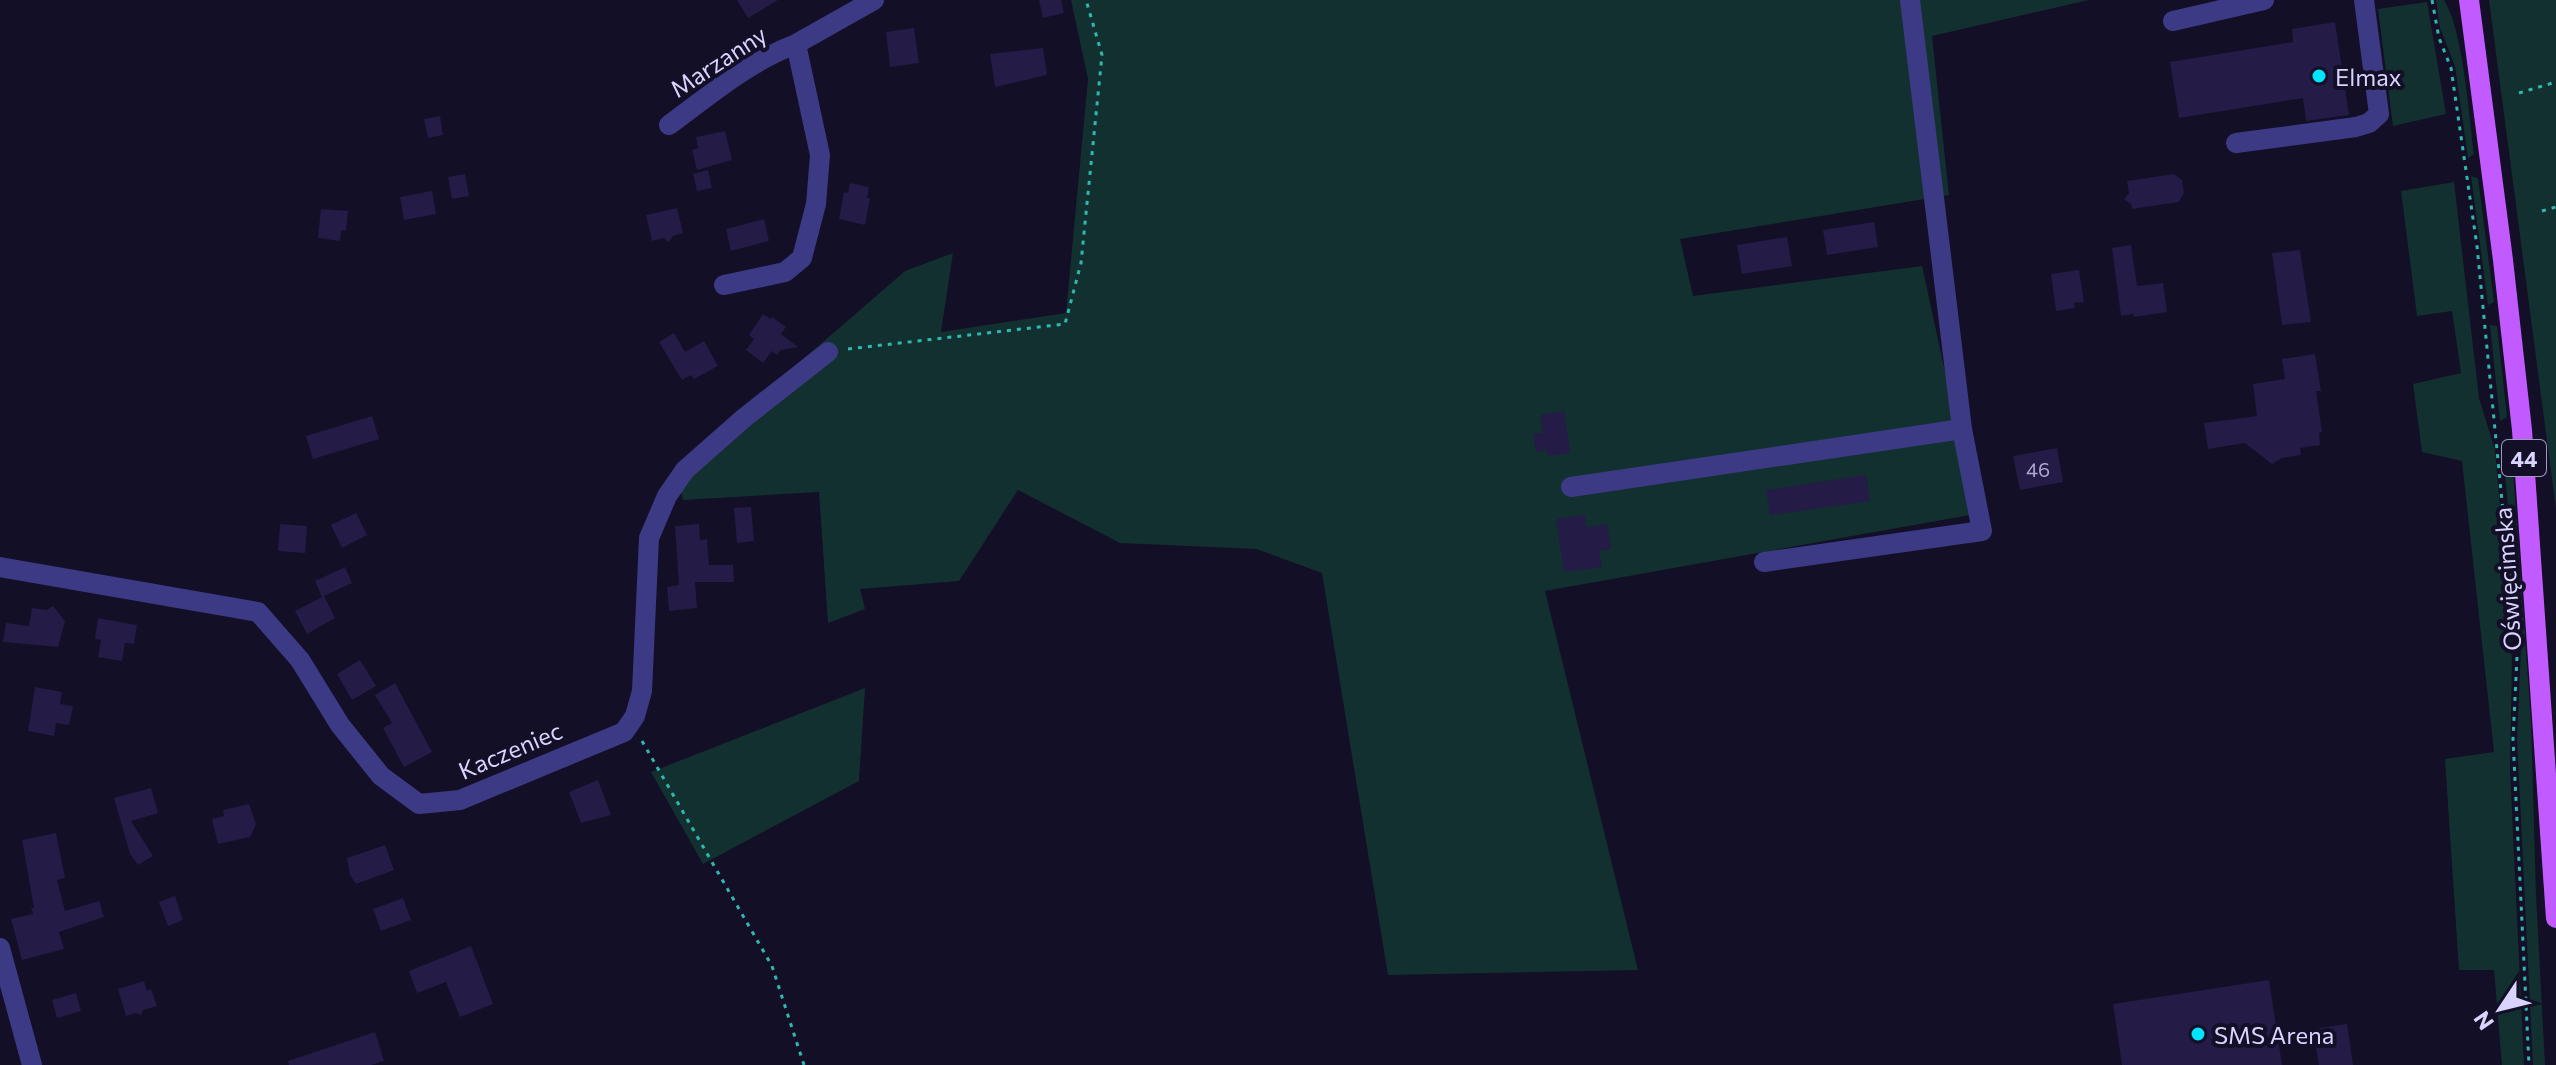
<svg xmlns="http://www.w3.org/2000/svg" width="2556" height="1065" font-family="Commissioner,sans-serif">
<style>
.green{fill:#12302f}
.building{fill:#241b47}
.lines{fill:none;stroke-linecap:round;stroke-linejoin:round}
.path{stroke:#2fb8b0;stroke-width:3;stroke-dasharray:4 6;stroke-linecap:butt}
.minor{stroke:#3d3a85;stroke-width:20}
.major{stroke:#c25bff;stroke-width:20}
.poi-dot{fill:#00e5ff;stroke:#130f26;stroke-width:3}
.labels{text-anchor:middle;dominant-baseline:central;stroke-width:8;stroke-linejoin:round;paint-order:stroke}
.number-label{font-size:20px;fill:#aca6d1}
.shield{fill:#130f26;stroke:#9e99be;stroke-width:2}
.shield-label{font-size:22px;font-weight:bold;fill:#d9d4ff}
.street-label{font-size:24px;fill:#d9d4ff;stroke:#130f26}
.poi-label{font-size:24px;fill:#d9d4ff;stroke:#130f26;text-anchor:start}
</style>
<rect width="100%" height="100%" fill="#130f26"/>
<path class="green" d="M 1071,0 L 2089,0 L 1932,36 L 1949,195 L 1680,239 L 1693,296 L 1922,266 L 1976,514 L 1545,591 L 1638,970 L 1388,975 L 1322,573 L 1256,549 L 1120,543 L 1018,490 L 959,581 L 860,589 L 865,609 L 828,623 L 819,492 L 683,500 L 675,470 L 905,271 L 953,253 L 941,332 L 1066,313 L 1088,79 Z
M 2436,0 L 2444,0 C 2463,30 2469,115 2474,154 L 2468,158 L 2455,66 L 2440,28 Z
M 2489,0 L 2556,0 L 2556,509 Z
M 2427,2 L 2446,114 L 2393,126 L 2378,9 Z
M 2471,176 L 2478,178 L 2494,302 L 2488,305 Z
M 2454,182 L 2479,398 L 2495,450 L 2501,517 L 2512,661 L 2510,770 L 2524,1065 L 2502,1065 L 2494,970 L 2459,970 L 2445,759 L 2494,752 L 2462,461 L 2422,452 L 2413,384 L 2461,373 L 2452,311 L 2417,316 L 2401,191 Z
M 2490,325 L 2497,326 L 2507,417 L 2500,421 Z
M 2502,441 L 2511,443 L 2531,721 L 2536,895 L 2545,1065 L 2533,1065 L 2517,739 L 2521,647 Z
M 865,688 L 859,781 L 703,864 L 651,772 Z"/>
<path class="building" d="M 737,0 L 778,0 L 748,18 Z
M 1039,0 L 1061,0 L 1064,13 L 1043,18 Z
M 2335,22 L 2349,115 L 2306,121 L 2303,98 L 2179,118 L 2170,62 L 2293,42 L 2292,29 Z
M 914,28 L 919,63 L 890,67 L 886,32 Z
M 1043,48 L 1047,75 L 995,87 L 990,54 Z
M 440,116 L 443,135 L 428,138 L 424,119 Z
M 725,131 L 732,160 L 697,170 L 692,150 L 698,148 L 696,137 Z
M 708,170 L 712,188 L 697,191 L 693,174 Z
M 465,174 L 469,196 L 452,199 L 448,177 Z
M 2174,174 L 2182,180 L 2184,193 L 2179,202 L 2132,209 L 2131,204 L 2124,199 L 2129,193 L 2127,181 Z
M 850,183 L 869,187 L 867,198 L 870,198 L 865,225 L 839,219 L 844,192 L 848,193 Z
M 432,191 L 436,214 L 404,220 L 400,197 Z
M 677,208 L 683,233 L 673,236 L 669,242 L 663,238 L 652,241 L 646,215 Z
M 321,209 L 348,211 L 346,231 L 341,230 L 340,241 L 318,238 Z
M 764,219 L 769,241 L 731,251 L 726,229 Z
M 1874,222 L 1878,247 L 1827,255 L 1823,230 Z
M 1787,237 L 1792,266 L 1742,274 L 1737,245 Z
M 2131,245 L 2137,286 L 2163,283 L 2167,312 L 2134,317 L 2133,314 L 2121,316 L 2112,248 Z
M 2300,250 L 2311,322 L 2282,325 L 2272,253 Z
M 2079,270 L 2084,302 L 2074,303 L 2075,308 L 2056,311 L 2051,274 Z
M 763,314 L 771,319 L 772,317 L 786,327 L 781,334 L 798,347 L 781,350 L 777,355 L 772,351 L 763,363 L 746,350 L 754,339 L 749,335 Z
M 674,333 L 685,352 L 704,341 L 718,366 L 694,379 L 691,375 L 682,380 L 659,342 Z
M 2315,354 L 2321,391 L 2316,391 L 2322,432 L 2319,433 L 2320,445 L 2300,448 L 2301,455 L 2282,458 L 2272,464 L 2245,443 L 2208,449 L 2204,423 L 2257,416 L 2253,384 L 2285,379 L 2282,359 Z
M 1564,411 L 1570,453 L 1548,456 L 1547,450 L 1536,452 L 1533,434 L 1543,433 L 1540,415 Z
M 372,416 L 379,439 L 313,459 L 306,436 Z
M 2057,448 L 2063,482 L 2020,490 L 2013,456 Z
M 1866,475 L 1870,501 L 1770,515 L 1766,490 Z
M 751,507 L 754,541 L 737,543 L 734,508 Z
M 356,513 L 367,535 L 342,548 L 331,525 Z
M 1585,515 L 1586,527 L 1607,524 L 1611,549 L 1599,551 L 1602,567 L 1564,572 L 1556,519 Z
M 280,524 L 307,526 L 305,553 L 278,551 Z
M 699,524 L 700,540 L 707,539 L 709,565 L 733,565 L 734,582 L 695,582 L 697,608 L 669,611 L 667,587 L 679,585 L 675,526 Z
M 345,567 L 352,583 L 322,597 L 315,581 Z
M 324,596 L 335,618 L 307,634 L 295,611 Z
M 53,606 L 65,621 L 58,647 L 3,642 L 6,623 L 29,626 L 32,608 L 47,610 Z
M 98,618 L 137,625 L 134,644 L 125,643 L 122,661 L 98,657 L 101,640 L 95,639 Z
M 360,660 L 376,686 L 352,700 L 337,674 Z
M 395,683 L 432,752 L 404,767 L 383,728 L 392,723 L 375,695 Z
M 35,687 L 62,692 L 60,704 L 73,706 L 69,725 L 56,723 L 54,736 L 28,731 Z
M 598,780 L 611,815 L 581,823 L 569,792 Z
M 151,788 L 158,813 L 131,821 L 153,856 L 138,865 L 130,854 L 114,798 Z
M 249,804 L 256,824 L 250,837 L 218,844 L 212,819 L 224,816 L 223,810 Z
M 56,833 L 65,878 L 57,880 L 65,911 L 99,901 L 104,917 L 59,932 L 64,949 L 22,960 L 11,919 L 33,914 L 31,908 L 34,908 L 22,840 Z
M 385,845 L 394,870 L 356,884 L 350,875 L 347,858 Z
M 175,896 L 183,920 L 168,926 L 159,902 Z
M 403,898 L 411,920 L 381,931 L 373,909 Z
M 471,946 L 493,1004 L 460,1017 L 446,982 L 417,993 L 409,971 Z
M 2269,980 L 2282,1065 L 2122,1065 L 2113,1004 Z
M 144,981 L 147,991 L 151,989 L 157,1006 L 143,1010 L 141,1015 L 136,1013 L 126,1016 L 118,989 Z
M 76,993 L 81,1011 L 57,1018 L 52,1000 Z
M 2347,1024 L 2353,1065 L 2319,1065 L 2313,1029 Z
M 375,1032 L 384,1061 L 371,1065 L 289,1065 L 288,1061 Z"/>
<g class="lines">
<path class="path" d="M 2432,0 L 2439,38 L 2451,68 L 2477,246 L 2515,634
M 2519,93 L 2556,82
M 2542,211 L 2556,207
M 848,349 L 1065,324 L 1081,263 L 1102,55 L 1086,0
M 2517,657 L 2513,739 L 2529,1065
M 642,741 L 772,966 L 804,1065"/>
<path class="minor" d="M 2173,21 L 2264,0
M 669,125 C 710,95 748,62 796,44
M 2236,143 L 2356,127 L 2369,123 L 2379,114 L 2364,0
M 724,285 L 785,272 L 802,258 L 816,204 L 820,155 L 796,44 L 874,0
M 1571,487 L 1962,429 L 1910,0
M 1764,562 L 1982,531 L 1962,429
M 0,567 L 258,612 L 300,660 L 340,725 L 381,776 L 419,804 L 460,800 L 624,732 L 635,716 L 642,691 L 649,538 L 667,496 L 685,470 L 744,418 L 828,352
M 0,948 L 32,1065"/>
<path class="major" d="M 2469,0 L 2503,260 L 2522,430 L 2556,918"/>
</g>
<g class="poi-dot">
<circle cx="2319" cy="76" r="8"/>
<circle cx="2198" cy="1034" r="8"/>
</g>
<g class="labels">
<g class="number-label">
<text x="2038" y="469">46</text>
</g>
<rect class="shield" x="2502" y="440" width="44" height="36" rx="6"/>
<g class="shield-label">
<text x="2524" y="458">44</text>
</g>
<g class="street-label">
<text transform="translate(718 61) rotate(-33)">Marzanny</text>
<text transform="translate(2507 579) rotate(-94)">Oświęcimska</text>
<text transform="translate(510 750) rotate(-23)">Kaczeniec</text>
</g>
<g class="poi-label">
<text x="2335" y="76">Elmax</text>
<text x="2214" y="1034">SMS Arena</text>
</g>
</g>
<g transform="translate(2500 1009) rotate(235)" stroke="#130f26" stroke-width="6" paint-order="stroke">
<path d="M0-6L14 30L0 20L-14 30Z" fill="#d9d4ff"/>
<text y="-12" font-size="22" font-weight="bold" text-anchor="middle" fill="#d9d4ff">N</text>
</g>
</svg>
